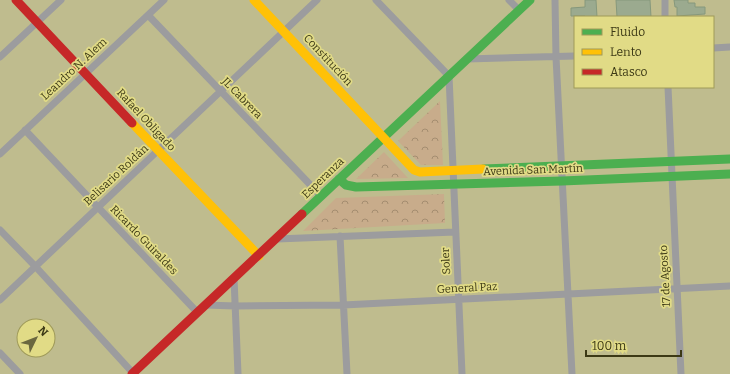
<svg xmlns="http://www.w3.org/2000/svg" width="730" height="374" font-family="Bitter,serif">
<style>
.park{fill:url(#park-crowns)}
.building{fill:#9baa8f;stroke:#86987c}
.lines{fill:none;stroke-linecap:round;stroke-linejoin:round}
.street{stroke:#9c9c9e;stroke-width:7}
.fast{stroke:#4caf50;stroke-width:9}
.slow{stroke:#ffc107;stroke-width:9}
.jam{stroke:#c62828;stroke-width:9}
.labels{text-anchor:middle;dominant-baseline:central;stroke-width:3.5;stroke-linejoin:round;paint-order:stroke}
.street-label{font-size:11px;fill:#3c3915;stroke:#e1db86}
</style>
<defs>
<pattern id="park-crowns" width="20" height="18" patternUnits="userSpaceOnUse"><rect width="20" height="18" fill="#c8ac8b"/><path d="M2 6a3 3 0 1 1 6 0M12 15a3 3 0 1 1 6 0" fill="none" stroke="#a48d70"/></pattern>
</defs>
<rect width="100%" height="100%" fill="#bfbc8e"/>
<path class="park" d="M 440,101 L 443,165 L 421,165 L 398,141 Z
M 384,152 L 408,178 L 356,179 Z
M 444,194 L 445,223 L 303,231 L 336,198 Z"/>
<path class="building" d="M 585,0 L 596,0 L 597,17 L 585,17 L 585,16 L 571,16 L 571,8 L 585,7 Z
M 616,0 L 650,0 L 651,17 L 617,17 Z
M 674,0 L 688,0 L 688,3 L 695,3 L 695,7 L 705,7 L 705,14 L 677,16 L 677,7 L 675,7 Z"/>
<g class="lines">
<path class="street" d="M 376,0 L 449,76 L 462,374
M 509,0 L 519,10
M 555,0 L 556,57 L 572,374
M 665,0 L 665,17
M 148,15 L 321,196
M 713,48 L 730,47
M 0,57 L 61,0
M 467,59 L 575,56
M 668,87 L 681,374
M 25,130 L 197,312
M 0,154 L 164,0
M 0,230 L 35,266 L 133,373
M 340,236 L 347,374
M 277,239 L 455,232
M 234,278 L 238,374
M 0,300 L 317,0
M 205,305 L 236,306 L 343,305 L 730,286
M 0,353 L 20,374"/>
<path class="fast" d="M 483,169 L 730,159
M 339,179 L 346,185 L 356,187 L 562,181 L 730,174
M 302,214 L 530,0"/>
<path class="slow" d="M 254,0 L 414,170 L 420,172 L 483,169
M 132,123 L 259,256"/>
<path class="jam" d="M 16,0 L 132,123
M 132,374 L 302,214"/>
</g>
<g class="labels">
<g class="street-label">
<text transform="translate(328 60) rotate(47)">Constitución</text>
<text transform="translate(74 69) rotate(-43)">Leandro N. Alem</text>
<text transform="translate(242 98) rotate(46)">JL Cabrera</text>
<text transform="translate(146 120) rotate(47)">Rafael Obligado</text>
<text transform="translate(533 170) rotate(-2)">Avenida San Martín</text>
<text transform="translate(116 175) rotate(-43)">Belisario Roldán</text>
<text transform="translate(323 178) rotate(-44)">Esperanza</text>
<text transform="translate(144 240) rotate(46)">Ricardo Guiraldes</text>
<text transform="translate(446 261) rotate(-93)">Soler</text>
<text transform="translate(665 276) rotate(-93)">17 de Agosto</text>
<text transform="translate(467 288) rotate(-3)">General Paz</text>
</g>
</g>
<rect x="574" y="16" width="140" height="72" fill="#e1db86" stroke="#9f9a59"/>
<rect x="582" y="29" width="20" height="6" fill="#4caf50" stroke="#9f9a59"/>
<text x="610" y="36" font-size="12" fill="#3c3915">Fluido</text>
<rect x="582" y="49" width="20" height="6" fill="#ffc107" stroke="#9f9a59"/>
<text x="610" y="56" font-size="12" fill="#3c3915">Lento</text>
<rect x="582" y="69" width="20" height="6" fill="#c62828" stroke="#9f9a59"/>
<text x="610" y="76" font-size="12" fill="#3c3915">Atasco</text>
<g transform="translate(36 338) rotate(47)"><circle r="19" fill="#e1db86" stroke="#9f9a59"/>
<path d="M0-3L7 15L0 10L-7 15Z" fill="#6a673f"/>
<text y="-6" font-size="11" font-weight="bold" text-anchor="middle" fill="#3c3915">N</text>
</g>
<path d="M586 350v6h95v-6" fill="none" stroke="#3c3915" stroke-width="2"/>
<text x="592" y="350" font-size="12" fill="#3c3915" stroke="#e1db86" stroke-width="3" paint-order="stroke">100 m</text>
</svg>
